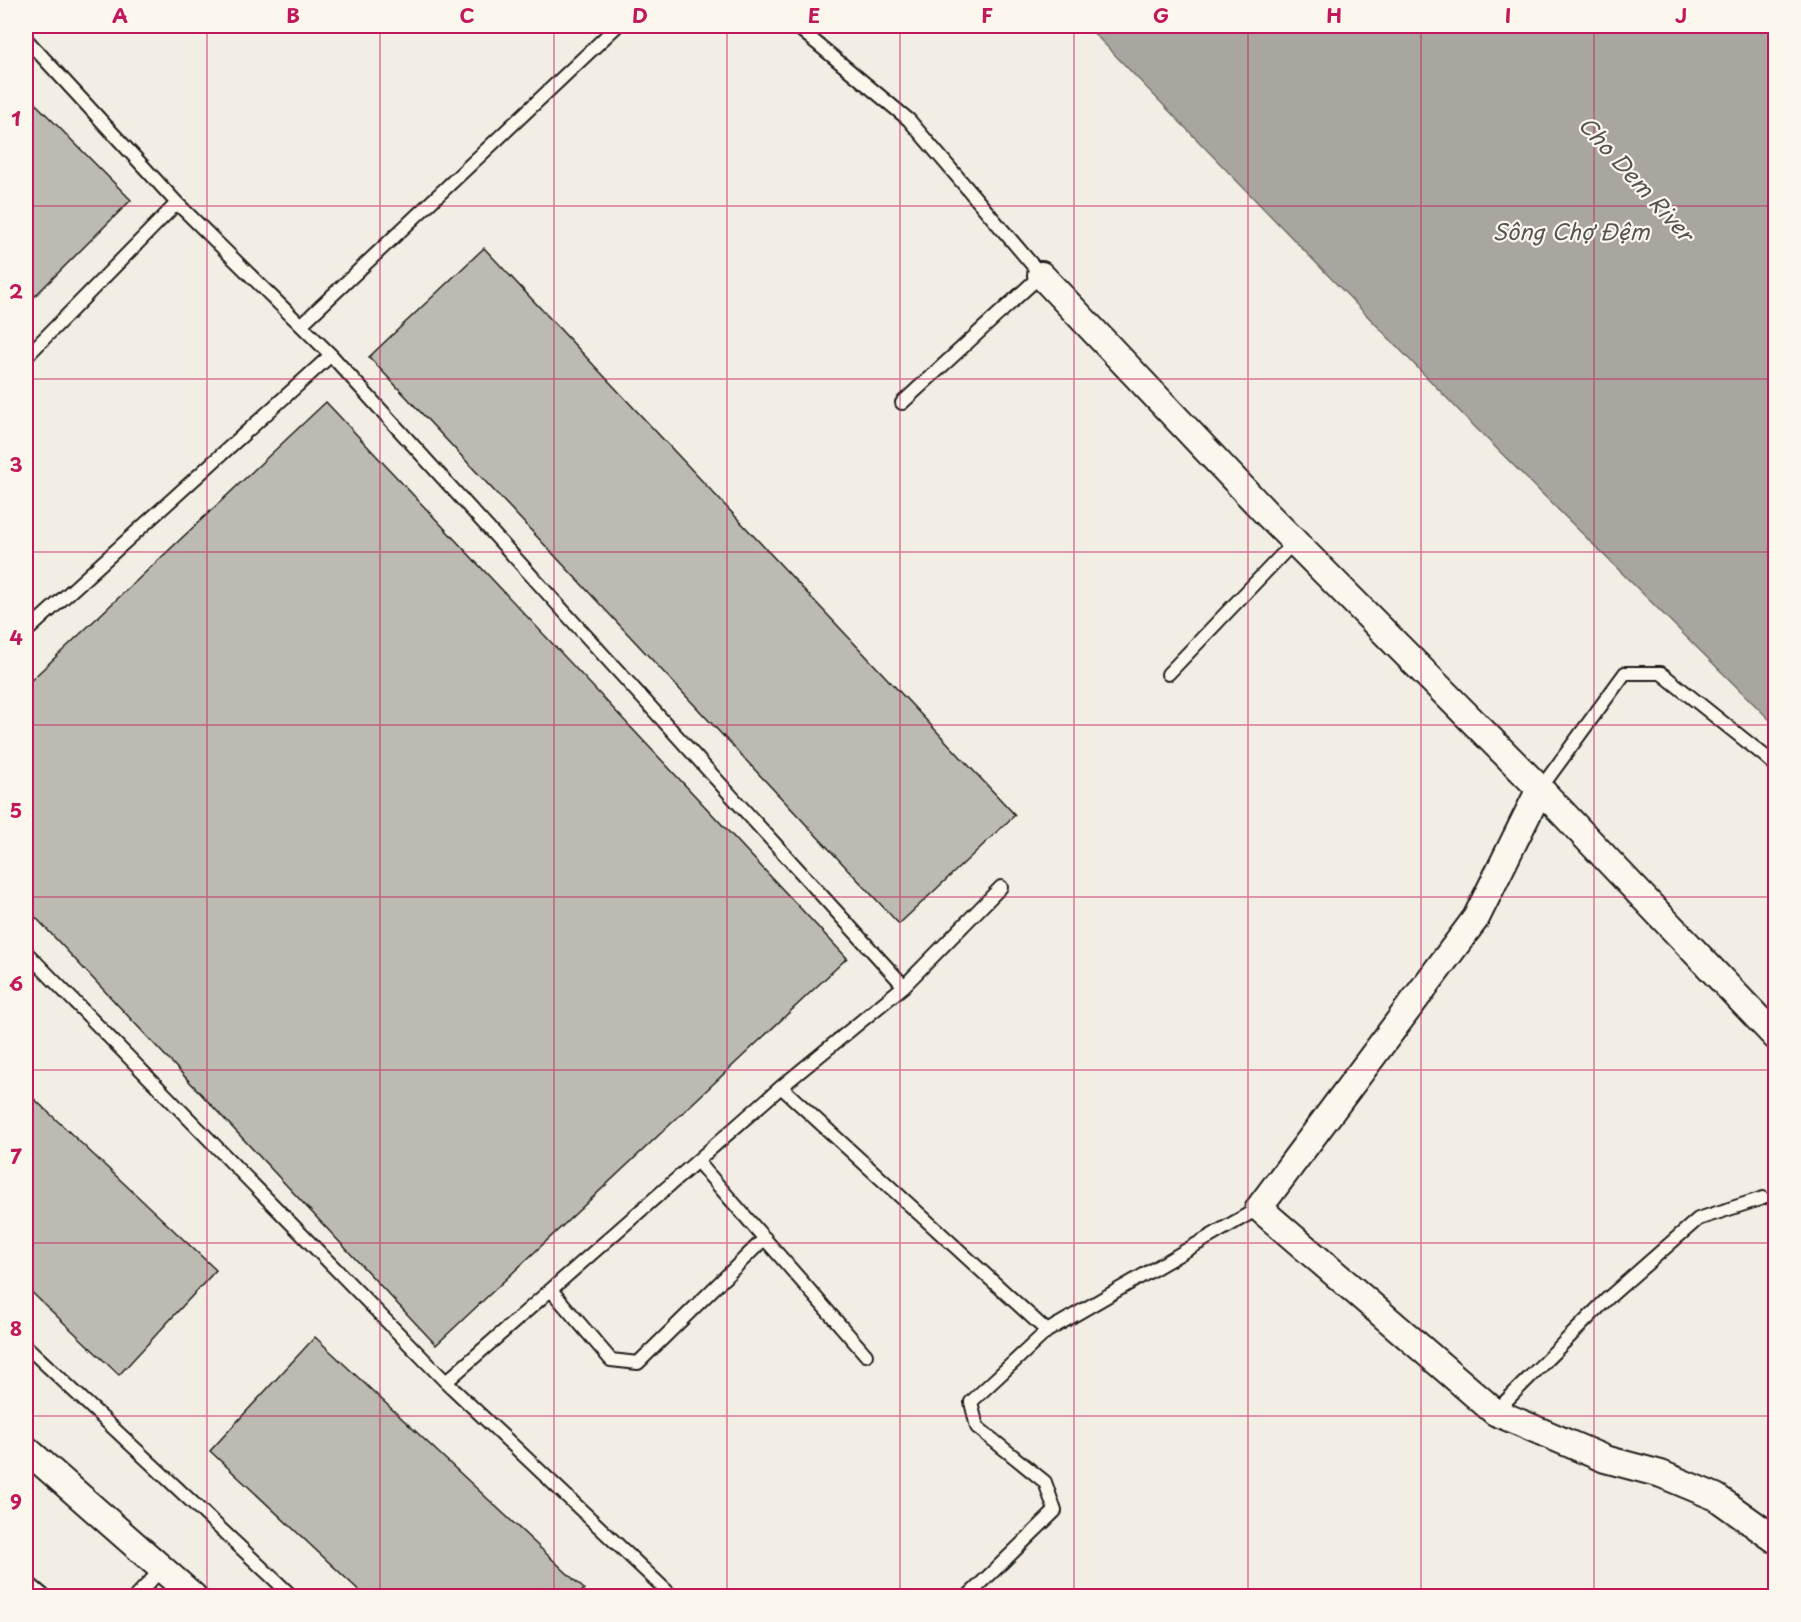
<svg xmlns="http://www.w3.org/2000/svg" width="1801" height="1622" font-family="'Playpen Sans',sans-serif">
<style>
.water{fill:#a9a6a0;stroke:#716f6b;stroke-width:1.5}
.building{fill:#bdbab1;stroke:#1c1c1c;stroke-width:1.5}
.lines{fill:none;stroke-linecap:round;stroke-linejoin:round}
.lane-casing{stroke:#1c1c1c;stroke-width:16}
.street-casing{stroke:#1c1c1c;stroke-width:30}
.lane{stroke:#fbf7ec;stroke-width:12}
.street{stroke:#fbf7ec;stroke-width:26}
.grid{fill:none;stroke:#c2185b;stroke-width:1.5;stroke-opacity:0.55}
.labels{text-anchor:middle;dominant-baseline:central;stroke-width:4.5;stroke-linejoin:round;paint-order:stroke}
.water-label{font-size:22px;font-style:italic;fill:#545351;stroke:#fbf7ec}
.neatline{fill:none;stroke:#c2185b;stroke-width:2}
.grid-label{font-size:20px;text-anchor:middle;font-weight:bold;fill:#c2185b}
</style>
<rect width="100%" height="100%" fill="#f2eee4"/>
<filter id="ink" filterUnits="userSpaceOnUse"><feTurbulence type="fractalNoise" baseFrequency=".0167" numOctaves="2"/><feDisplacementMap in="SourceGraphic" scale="12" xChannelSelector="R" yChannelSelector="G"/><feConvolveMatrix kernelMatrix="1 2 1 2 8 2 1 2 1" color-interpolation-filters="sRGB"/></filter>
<g filter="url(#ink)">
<path class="water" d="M 1087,26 L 1775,26 L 1775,725 L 1472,424 Z"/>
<path class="building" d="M 26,94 L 131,200 L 26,305 Z
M 484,248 L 1015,815 L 899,924 L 369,357 Z
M 326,402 L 847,958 L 436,1345 L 26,907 L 26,685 Z
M 31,1096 L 216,1270 L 119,1375 L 26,1287 L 26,1102 Z
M 315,1337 L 584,1589 L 578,1596 L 365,1596 L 210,1451 Z"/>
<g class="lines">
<defs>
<path id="lane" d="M 796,26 L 909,120 L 1041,275 L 902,403
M 26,39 L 177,203 L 26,357
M 301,325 L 617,26
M 331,355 L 904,986
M 26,632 L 331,355 L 177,203
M 1168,674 L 1295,541
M 1540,789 L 1625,673 L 1661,673 L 1766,757 L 1776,766
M 26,952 L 446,1382
M 781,1087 L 1047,1331 L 1259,1208
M 697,1161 L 866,1355
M 551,1290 L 611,1360 L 638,1363 L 765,1238
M 26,1346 L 292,1596
M 1495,1412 L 1607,1299 L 1698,1219 L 1763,1198
M 26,1581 L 44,1596
M 136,1596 L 162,1569
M 672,1596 L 446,1382 L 781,1087 L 904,986 L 1001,887
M 968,1596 L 1055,1511 L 1045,1482 L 977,1427 L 971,1402 L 1047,1331"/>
<path id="street" d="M 1041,275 L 1267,514 L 1540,789 L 1776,1037
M 1540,789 L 1476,918 L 1259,1208 L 1495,1412 L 1605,1459 L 1661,1474 L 1716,1497 L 1776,1540
M 26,1449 L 193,1596"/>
</defs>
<use href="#lane" class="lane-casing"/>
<use href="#street" class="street-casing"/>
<use href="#lane" class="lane"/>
<use href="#street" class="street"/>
</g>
</g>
<path class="grid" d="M 207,26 L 207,1596M 380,26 L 380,1596M 554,26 L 554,1596M 727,26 L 727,1596M 900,26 L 900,1596M 1074,26 L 1074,1596M 1248,26 L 1248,1596M 1421,26 L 1421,1596M 1594,26 L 1594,1596M 26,206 L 1776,206M 26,379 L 1776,379M 26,552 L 1776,552M 26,725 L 1776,725M 26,897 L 1776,897M 26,1070 L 1776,1070M 26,1243 L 1776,1243M 26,1416 L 1776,1416"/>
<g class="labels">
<g class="water-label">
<text transform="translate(1637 178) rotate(48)">Cho Dem River</text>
<text x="1571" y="230">Sông Chợ Đệm</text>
</g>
</g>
<rect width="1801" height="1622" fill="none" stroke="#fbf7ec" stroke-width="66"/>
<rect x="33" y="33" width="1735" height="1556" class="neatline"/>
<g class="grid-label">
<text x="120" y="23">A</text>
<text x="293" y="23">B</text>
<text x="467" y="23">C</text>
<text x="640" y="23">D</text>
<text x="814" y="23">E</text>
<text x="987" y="23">F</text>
<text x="1161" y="23">G</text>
<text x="1334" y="23">H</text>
<text x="1508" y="23">I</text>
<text x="1681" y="23">J</text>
<text x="16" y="126">1</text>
<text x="16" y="299">2</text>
<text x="16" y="472">3</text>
<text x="16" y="645">4</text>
<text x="16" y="818">5</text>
<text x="16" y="991">6</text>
<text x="16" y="1164">7</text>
<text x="16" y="1336">8</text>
<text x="16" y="1509">9</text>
</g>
</svg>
